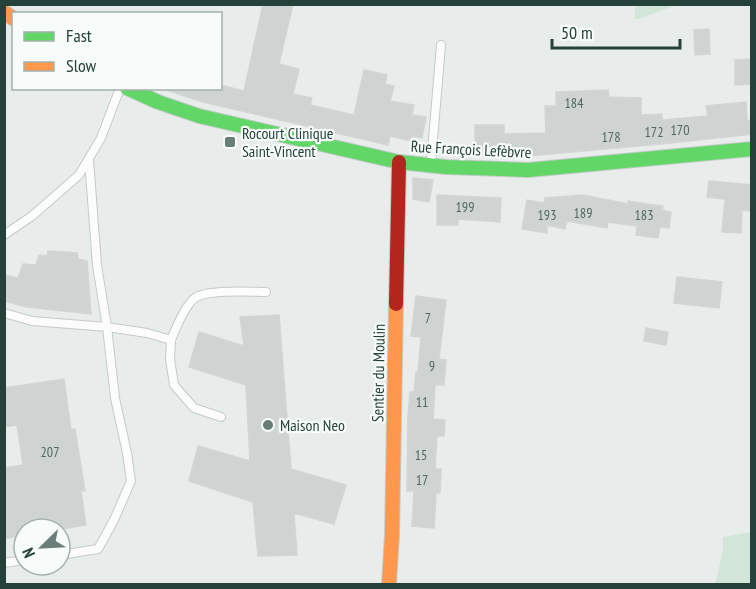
<svg xmlns="http://www.w3.org/2000/svg" width="756" height="589" font-family="'PT Sans Narrow',sans-serif">
<style>
.green{fill:#d1e6d8}
.building{fill:#cfd4d2;stroke:#d1d6d4;stroke-width:1.5}
.lines{fill:none;stroke-linecap:round;stroke-linejoin:round}
.lane-casing{stroke:#c5cac8;stroke-width:10}
.fast-casing{stroke:#c3cbc8;stroke-width:16}
.slow-casing{stroke:#c3cbc8;stroke-width:16}
.jam-casing{stroke:#c3cbc8;stroke-width:16}
.lane{stroke:#fcfcfc;stroke-width:8}
.fast{stroke:#63d668;stroke-width:14}
.slow{stroke:#ff974d;stroke-width:14}
.jam{stroke:#b3261e;stroke-width:14}
.poi-dot{fill:#697e78;stroke:#f7fbf9;stroke-width:2}
.labels{text-anchor:middle;dominant-baseline:central;stroke-width:4.5;stroke-linejoin:round;paint-order:stroke}
.number-label{font-size:14px;fill:#506761}
.poi-label{font-size:16px;fill:#24423a;stroke:#f7fbf9;text-anchor:start}
.street-label{font-size:16px;fill:#24423a;stroke:#f7fbf9}
</style>
<rect width="100%" height="100%" fill="#e8edeb"/>
<path class="green" d="M 636,5 L 636,4 L 676,5 L 639,19 L 634,19 Z
M 751,532 L 751,584 L 715,584 L 723,550 L 723,537 Z"/>
<path class="building" d="M 263,4 L 293,4 L 279,64 L 299,69 L 293,94 L 312,98 L 310,105 L 354,115 L 364,70 L 387,75 L 385,84 L 394,86 L 390,101 L 414,105 L 412,115 L 426,117 L 422,138 L 411,136 L 411,141 L 390,136 L 388,145 L 203,102 L 164,89 L 220,88 L 220,85 L 244,91 Z
M 709,29 L 710,54 L 695,55 L 694,30 Z
M 752,59 L 752,84 L 735,85 L 735,60 Z
M 608,90 L 609,97 L 641,98 L 641,115 L 662,114 L 662,120 L 708,116 L 706,106 L 746,102 L 747,121 L 752,120 L 752,134 L 671,143 L 528,156 L 475,154 L 475,125 L 504,125 L 504,134 L 546,133 L 545,106 L 556,106 L 556,92 Z
M 413,178 L 433,180 L 429,202 L 413,199 Z
M 709,181 L 752,185 L 752,211 L 742,210 L 741,233 L 722,232 L 725,199 L 707,197 Z
M 437,195 L 501,198 L 500,222 L 458,219 L 458,225 L 437,225 Z
M 583,195 L 628,204 L 628,201 L 663,206 L 662,210 L 671,212 L 669,228 L 660,227 L 658,238 L 636,235 L 637,226 L 608,222 L 607,228 L 567,221 L 565,229 L 547,225 L 547,233 L 522,229 L 527,200 L 544,203 L 545,198 Z
M 48,251 L 77,253 L 78,259 L 87,261 L 91,314 L 27,307 L 4,301 L 4,275 L 18,278 L 23,264 L 36,265 L 39,255 L 47,256 Z
M 677,277 L 722,282 L 719,308 L 674,303 Z
M 416,296 L 446,300 L 439,359 L 446,360 L 444,385 L 435,385 L 433,419 L 445,420 L 444,436 L 437,436 L 435,469 L 441,469 L 440,493 L 436,493 L 434,528 L 412,526 L 414,491 L 407,491 L 408,416 L 410,392 L 414,392 L 416,372 L 418,372 L 421,337 L 411,336 Z
M 279,315 L 291,469 L 346,485 L 334,524 L 294,513 L 297,555 L 258,556 L 253,502 L 189,481 L 198,446 L 250,461 L 246,385 L 189,367 L 199,332 L 244,346 L 240,317 Z
M 646,328 L 668,332 L 666,345 L 644,341 Z
M 64,379 L 71,430 L 75,429 L 85,491 L 81,491 L 86,525 L 63,529 L 24,529 L 24,535 L 4,539 L 4,468 L 23,465 L 17,425 L 4,427 L 4,388 Z"/>
<g class="lines">
<defs>
<path id="lane" d="M 431,163 L 441,45
M 4,235 L 32,216 L 79,175 L 101,138 L 120,88
M 4,313 L 32,321 L 107,327 L 147,333 L 171,340 C 175,330 186,304 195,298 C 207,289 250,292 266,292
M 171,340 L 170,359 L 174,385 L 194,408 L 221,417
M 60,555 L 98,549 L 114,520 L 131,481 L 127,453 L 115,398 L 107,327 L 97,265 L 89,160
M 4,563 L 24,560"/>
<path id="fast" d="M 127,88 L 158,102 L 199,116 L 399,162 L 446,167 L 528,170 L 752,149"/>
<path id="slow" d="M 4,12 L 14,19
M 389,584 L 392,535 L 396,304"/>
<path id="jam" d="M 396,304 L 399,162"/>
</defs>
<use href="#lane" class="lane-casing"/>
<use href="#fast" class="fast-casing"/>
<use href="#slow" class="slow-casing"/>
<use href="#jam" class="jam-casing"/>
<use href="#lane" class="lane"/>
<use href="#fast" class="fast"/>
<use href="#slow" class="slow"/>
<use href="#jam" class="jam"/>
</g>
<g class="poi-dot">
<rect x="224" y="136" width="12" height="12" rx="3"/>
<circle cx="268" cy="425" r="6"/>
</g>
<g class="labels">
<g class="number-label">
<text x="574" y="103">184</text>
<text x="680" y="130">170</text>
<text x="654" y="132">172</text>
<text x="611" y="137">178</text>
<text x="465" y="207">199</text>
<text x="583" y="213">189</text>
<text x="547" y="215">193</text>
<text x="644" y="215">183</text>
<text x="428" y="318">7</text>
<text x="432" y="366">9</text>
<text x="422" y="402">11</text>
<text x="50" y="452">207</text>
<text x="421" y="455">15</text>
<text x="422" y="480">17</text>
</g>
<g class="poi-label">
<text x="242" y="133">Rocourt Clinique<tspan x="242" dy="18">Saint-Vincent</tspan></text>
<text x="280" y="425">Maison Neo</text>
</g>
<g class="street-label">
<text transform="translate(471 149) rotate(3)">Rue François Lefèbvre</text>
<text transform="translate(378 373) rotate(-89)">Sentier du Moulin</text>
</g>
</g>
<rect width="756" height="589" fill="none" stroke="#24423a" stroke-width="12"/>
<rect x="12" y="12" width="210" height="78" fill="#f7fbf9" stroke="#a3b1ad" stroke-width="1.5"/>
<rect x="24" y="32" width="30" height="9" fill="#63d668" stroke="#a3b1ad" stroke-width="1.5"/>
<text x="66" y="42" font-size="18" fill="#24423a">Fast</text>
<rect x="24" y="62" width="30" height="9" fill="#ff974d" stroke="#a3b1ad" stroke-width="1.5"/>
<text x="66" y="72" font-size="18" fill="#24423a">Slow</text>
<g transform="translate(42 547) rotate(246)"><circle r="28" fill="#f7fbf9" stroke="#a3b1ad" stroke-width="1.5"/>
<path d="M0-4.5L10 22L0 15L-10 22Z" fill="#697e78"/>
<text y="-9" font-size="16" font-weight="bold" text-anchor="middle" fill="#24423a">N</text>
</g>
<path d="M552 39v9h128v-9" fill="none" stroke="#24423a" stroke-width="3"/>
<text x="561" y="39" font-size="18" fill="#24423a" stroke="#f7fbf9" stroke-width="4.5" paint-order="stroke">50 m</text>
</svg>
